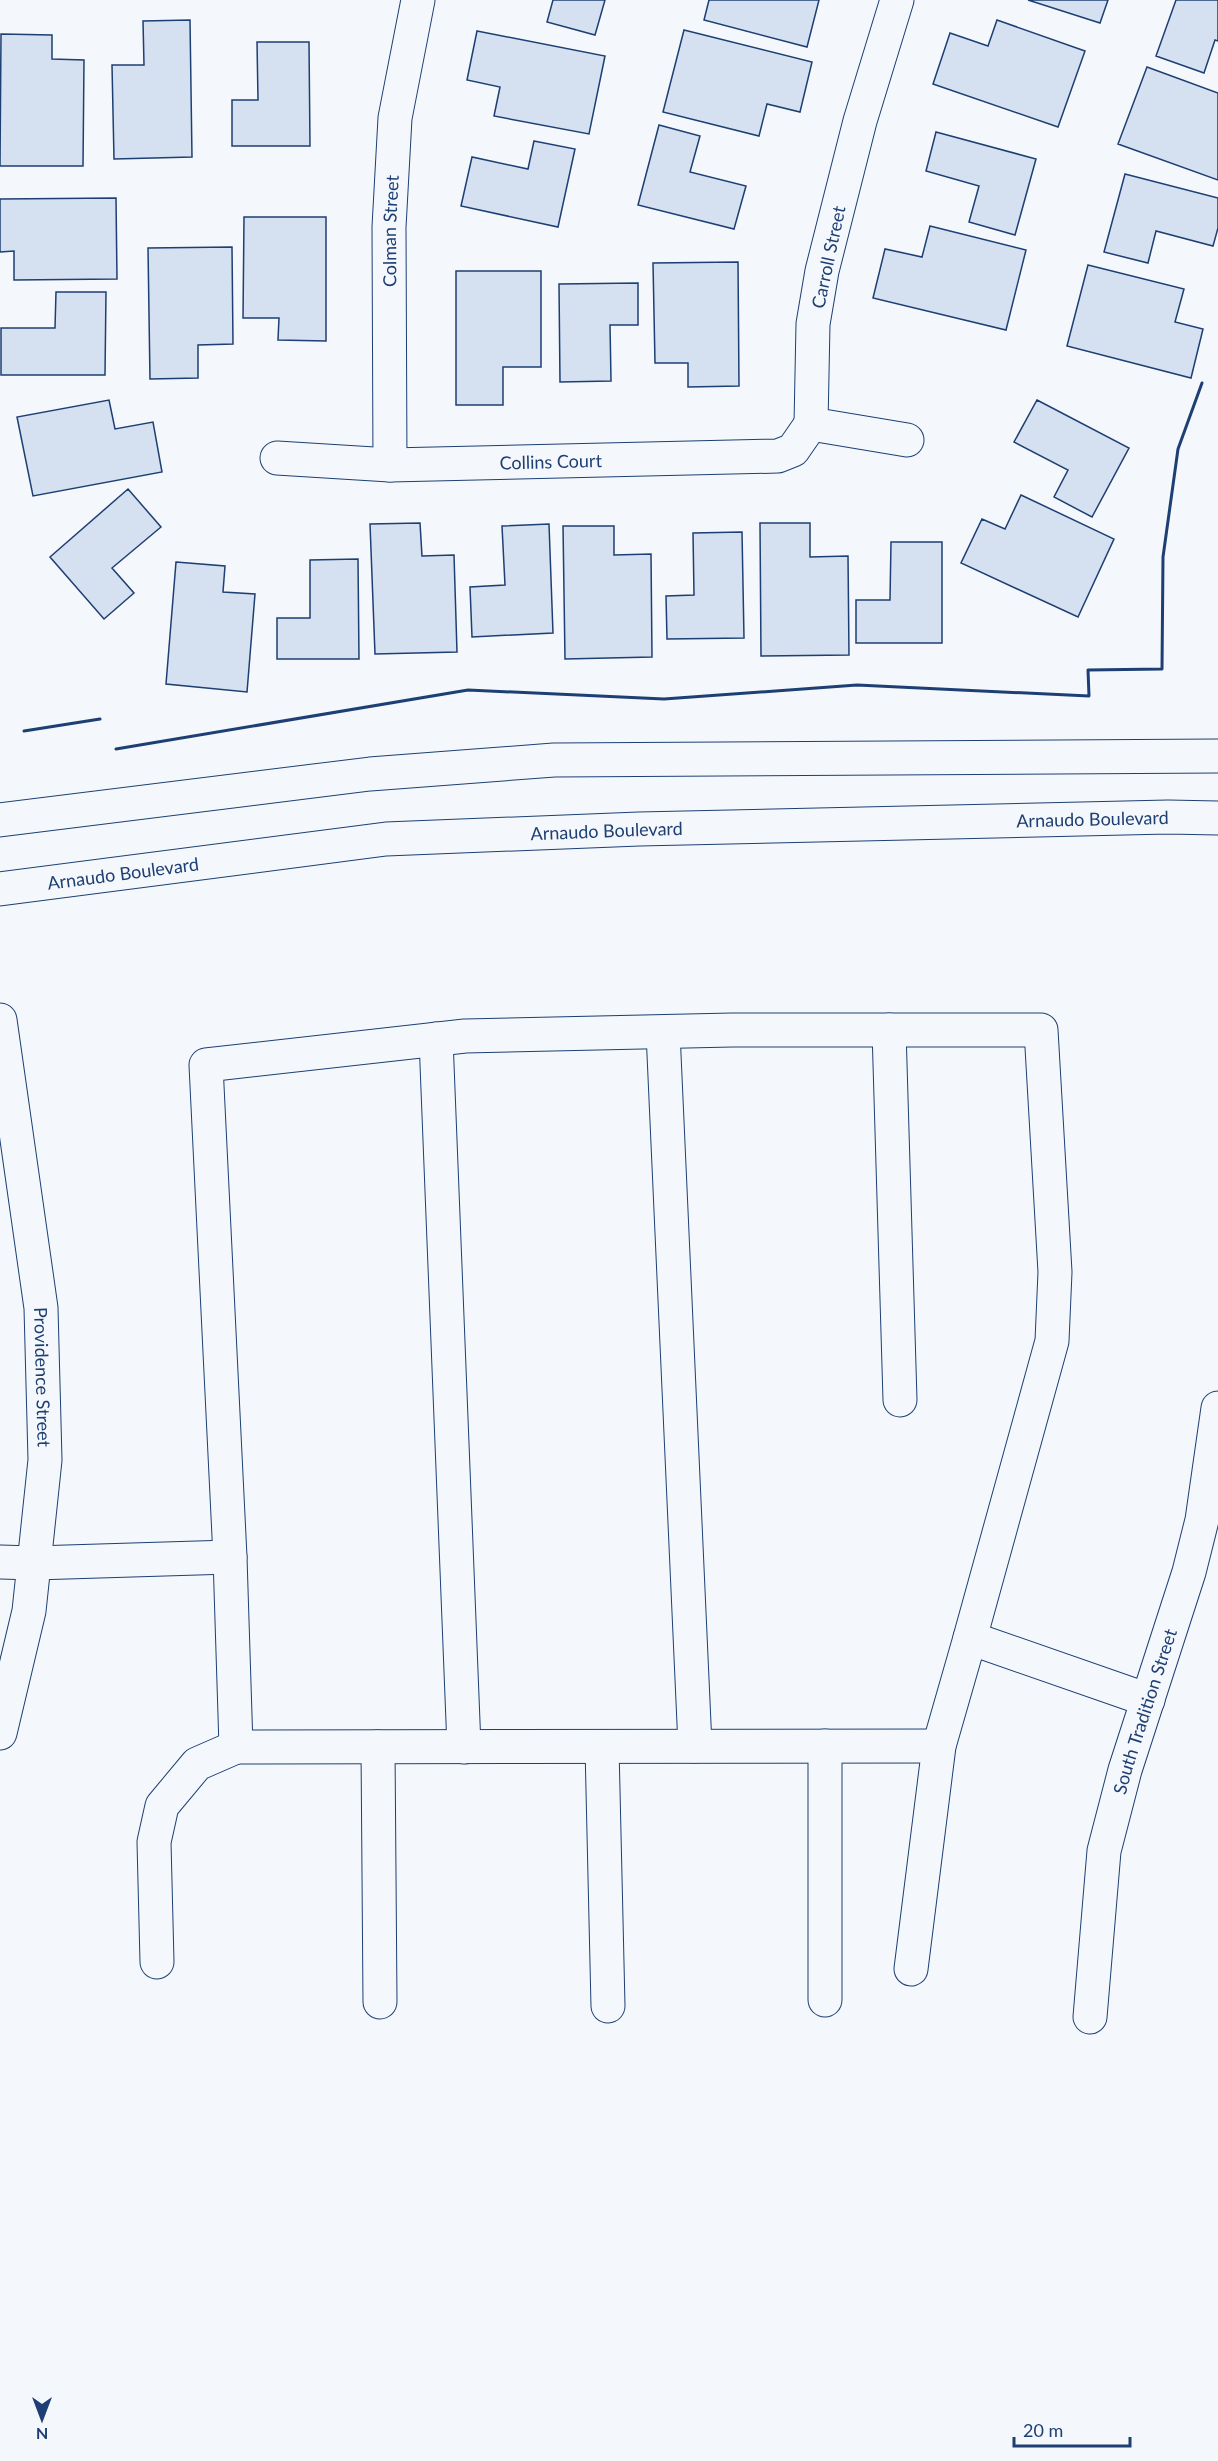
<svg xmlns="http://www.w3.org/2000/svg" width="1218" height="2461" font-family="Lato,sans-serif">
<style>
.building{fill:#d5e0f0;stroke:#1d3f73;stroke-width:1.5}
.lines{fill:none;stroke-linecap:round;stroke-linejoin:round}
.minor-casing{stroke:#1d3f73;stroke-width:35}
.minor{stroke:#f4f7fb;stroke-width:33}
.wall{stroke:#1d3f73;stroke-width:3}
.labels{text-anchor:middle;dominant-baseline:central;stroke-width:4.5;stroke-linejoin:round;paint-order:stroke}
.street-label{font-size:18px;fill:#1d3f73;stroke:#f4f7fb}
</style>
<rect width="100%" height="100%" fill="#f4f7fb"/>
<path class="building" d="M 553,0 L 605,0 L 595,35 L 547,22 Z
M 709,0 L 819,0 L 807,47 L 704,20 Z
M 1028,0 L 1108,0 L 1100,23 Z
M 1176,0 L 1218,0 L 1218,41 L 1215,40 L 1204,73 L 1156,56 Z
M 190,20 L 192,157 L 114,159 L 112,65 L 144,65 L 143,21 Z
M 997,20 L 1085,51 L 1058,127 L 933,84 L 950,33 L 988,46 Z
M 684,30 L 812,62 L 800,112 L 767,104 L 759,136 L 663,112 Z
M 477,31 L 605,56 L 589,134 L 494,116 L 500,87 L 467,80 Z
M 1,34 L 52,35 L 52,59 L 84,60 L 83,166 L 0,166 Z
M 257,42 L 309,42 L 310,146 L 232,146 L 232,100 L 258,100 Z
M 1147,67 L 1218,93 L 1218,180 L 1118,144 Z
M 659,125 L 700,136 L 690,172 L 746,186 L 734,229 L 638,205 Z
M 936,132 L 1036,159 L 1015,235 L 969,222 L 979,186 L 926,171 Z
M 534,141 L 575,149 L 558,227 L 461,206 L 472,157 L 528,169 Z
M 1125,174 L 1218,198 L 1218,228 L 1213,246 L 1156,231 L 1148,263 L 1104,252 Z
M 116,198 L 117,279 L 14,280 L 14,251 L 0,252 L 0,199 Z
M 244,217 L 326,217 L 326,341 L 278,340 L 279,318 L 243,318 Z
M 930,226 L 1026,250 L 1006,330 L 873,298 L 885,249 L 922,257 Z
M 232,247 L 233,344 L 198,345 L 198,378 L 150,379 L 148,248 Z
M 738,262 L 739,386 L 688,387 L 688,363 L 655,363 L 653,263 Z
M 1088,265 L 1184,289 L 1175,322 L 1203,329 L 1191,378 L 1067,346 Z
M 456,271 L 541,271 L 541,367 L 503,367 L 503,405 L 456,405 Z
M 638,283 L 638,325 L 610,325 L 611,381 L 560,382 L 559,284 Z
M 56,292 L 106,292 L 105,375 L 1,375 L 1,328 L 55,328 Z
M 109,400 L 115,429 L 153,422 L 162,472 L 33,496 L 17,417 Z
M 1037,400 L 1129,448 L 1092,517 L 1054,497 L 1068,470 L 1014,442 Z
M 128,489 L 161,527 L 112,568 L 134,593 L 104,619 L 50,557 Z
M 1021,495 L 1114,539 L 1078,617 L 961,563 L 982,519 L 1005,529 Z
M 420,523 L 422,556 L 454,555 L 457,652 L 375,654 L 370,524 Z
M 760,523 L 810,523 L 810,557 L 848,556 L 849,655 L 761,656 Z
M 549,524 L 553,633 L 472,637 L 470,587 L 505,585 L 502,526 Z
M 563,526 L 614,526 L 614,555 L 651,554 L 652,657 L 565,659 Z
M 742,532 L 744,638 L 667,639 L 666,596 L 694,595 L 693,533 Z
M 891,542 L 942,542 L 942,643 L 856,643 L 856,600 L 890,600 Z
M 358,559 L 359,659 L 277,659 L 277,618 L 310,618 L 310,560 Z
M 176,562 L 225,566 L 223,592 L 255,594 L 247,692 L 166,684 Z"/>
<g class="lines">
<defs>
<g id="minor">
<path d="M 897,0 L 860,121 L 822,271 L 813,324 L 811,424 L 907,440"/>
<path id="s1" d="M 277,458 L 390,465 L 778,456 L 793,450 L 811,424"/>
<path id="s2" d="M 390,465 L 389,227 L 395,118 L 418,0"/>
<path d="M 0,820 L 370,774 L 554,760 L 1218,756"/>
<path id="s3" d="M 0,889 L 386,839 L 639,829 L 1168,817 L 1218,818"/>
<path id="s4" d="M 0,1020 L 41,1308 L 45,1460 L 29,1611 L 0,1733"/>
<path d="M 889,1030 L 900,1400"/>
<path d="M 663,1032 L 695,1746"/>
<path d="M 436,1039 L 464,1747"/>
<path d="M 0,1562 L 34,1563 L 230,1557"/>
<path d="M 939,1746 L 236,1747 L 230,1557 L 206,1065 L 465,1036 L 732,1030 L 1041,1030 L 1055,1272 L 1052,1341 L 970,1638"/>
<path d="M 378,1747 L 380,2002"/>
<path d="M 602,1747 L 608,2006"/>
<path d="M 157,1962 L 154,1842 L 162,1806 L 197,1764 L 236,1747"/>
<path d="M 911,1969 L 939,1746 L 970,1638 L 1148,1700"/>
<path d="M 825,2000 L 825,1746"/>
<path id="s5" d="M 1090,2017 L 1104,1851 L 1125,1770 L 1189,1572 L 1202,1520 L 1218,1408"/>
</g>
</defs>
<use href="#minor" class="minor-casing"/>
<use href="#minor" class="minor"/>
<path class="wall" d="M 24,731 L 100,719
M 116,749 L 468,690 L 664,699 L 857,685 L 1089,696 L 1088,670 L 1162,669 L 1163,557 L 1178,449 L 1202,383"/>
</g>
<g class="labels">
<g class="street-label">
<text stroke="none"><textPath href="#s2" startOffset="234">Colman Street</textPath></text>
<text transform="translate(828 257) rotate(-78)">Carroll Street</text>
<text stroke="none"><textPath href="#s1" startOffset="274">Collins Court</textPath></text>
<text stroke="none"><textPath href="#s3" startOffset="1096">Arnaudo Boulevard</textPath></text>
<text stroke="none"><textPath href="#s3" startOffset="610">Arnaudo Boulevard</textPath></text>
<text stroke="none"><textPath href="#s3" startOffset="124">Arnaudo Boulevard</textPath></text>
<text stroke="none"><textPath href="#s4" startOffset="360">Providence Street</textPath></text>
<text stroke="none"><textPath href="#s5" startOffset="312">South Tradition Street</textPath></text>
</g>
</g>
<g transform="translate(42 2419) rotate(180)" stroke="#f4f7fb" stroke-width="4.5" paint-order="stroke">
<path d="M0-4.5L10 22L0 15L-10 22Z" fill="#1d3f73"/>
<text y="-9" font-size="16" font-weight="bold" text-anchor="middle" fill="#1d3f73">N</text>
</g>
<path d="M1014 2437v9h116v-9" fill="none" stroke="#1d3f73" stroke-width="3"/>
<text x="1023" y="2437" font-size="18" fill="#1d3f73" stroke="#f4f7fb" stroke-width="4.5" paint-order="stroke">20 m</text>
</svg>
